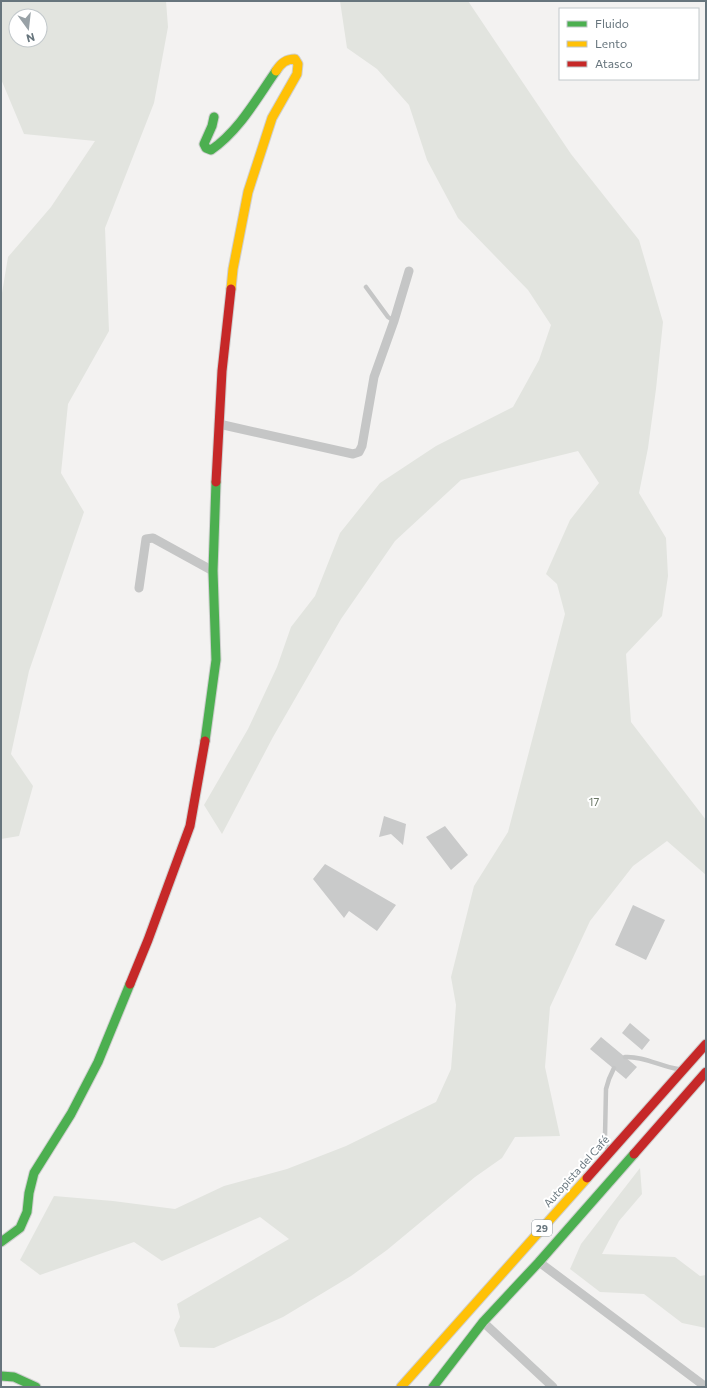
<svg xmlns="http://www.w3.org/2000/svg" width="707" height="1388" font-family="Commissioner,sans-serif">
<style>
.green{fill:#e2e4df;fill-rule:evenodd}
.building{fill:#c9caca}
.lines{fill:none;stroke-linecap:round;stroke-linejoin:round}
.fast-casing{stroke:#cfcfcf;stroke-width:11}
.slow-casing{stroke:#cfcfcf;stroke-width:11}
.jam-casing{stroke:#cfcfcf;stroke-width:11}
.lane{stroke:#c5c6c6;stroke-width:4.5}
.street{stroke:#c5c6c6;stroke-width:9}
.fast{stroke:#4caf50;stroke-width:9}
.slow{stroke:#ffc107;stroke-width:9}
.jam{stroke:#c62828;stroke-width:9}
.labels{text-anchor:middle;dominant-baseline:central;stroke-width:4;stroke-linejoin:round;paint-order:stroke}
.shield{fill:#fff;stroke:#959ea4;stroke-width:1}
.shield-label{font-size:10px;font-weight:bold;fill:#67757d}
.park-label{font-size:11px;fill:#697664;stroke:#fff}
.street-label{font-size:11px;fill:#67757d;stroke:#fff}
</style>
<rect width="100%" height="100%" fill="#f3f2f1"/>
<path class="green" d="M 1,1 L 166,1 L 168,27 L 154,103 L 105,228 L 109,331 L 68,404 L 61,473 L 84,512 L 29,671 L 11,754 L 33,786 L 19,836 L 1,839 L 1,299 L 8,257 L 51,207 L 95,141 L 24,134 L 1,79 ZM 16,16 L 40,16 L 40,40 L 16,40 Z
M 340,1 L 468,1 L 571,154 L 639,240 L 663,322 L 656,389 L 648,448 L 639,493 L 666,538 L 668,576 L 662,616 L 626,654 L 631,722 L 706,820 L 706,875 L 667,841 L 633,866 L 590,921 L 550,1007 L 545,1067 L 560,1136 L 515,1137 L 502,1158 L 475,1177 L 387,1250 L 351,1276 L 283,1317 L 214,1348 L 180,1347 L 174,1330 L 180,1317 L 177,1304 L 289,1239 L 260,1217 L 162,1261 L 134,1242 L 40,1275 L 20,1260 L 54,1196 L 113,1201 L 175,1209 L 224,1186 L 287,1169 L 346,1146 L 436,1102 L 451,1069 L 456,1005 L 451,977 L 474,886 L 508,832 L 565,614 L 557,584 L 546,574 L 570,520 L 599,483 L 578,451 L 461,480 L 395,541 L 341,619 L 273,737 L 222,834 L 204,805 L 248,729 L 277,667 L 291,627 L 315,596 L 340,533 L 380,483 L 436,446 L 513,407 L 539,360 L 551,325 L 528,290 L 458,218 L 427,160 L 409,105 L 377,69 L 347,48 Z
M 640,1168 L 642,1194 L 619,1221 L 602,1254 L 675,1257 L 700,1276 L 706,1275 L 706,1328 L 682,1323 L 644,1294 L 600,1292 L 570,1269 L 581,1244 Z"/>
<path class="building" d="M 384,816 L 406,824 L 403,845 L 391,834 L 379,837 Z
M 445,826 L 468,855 L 451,870 L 426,837 Z
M 325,864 L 396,905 L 377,931 L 349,911 L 344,918 L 313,879 Z
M 633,905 L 665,920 L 646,960 L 615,945 Z
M 630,1023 L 650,1040 L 642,1050 L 622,1033 Z
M 601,1037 L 637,1067 L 626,1079 L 590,1049 Z"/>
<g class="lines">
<defs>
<path id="fast" d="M 214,117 L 212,126 L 204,144 L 206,148 L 211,150 C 239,131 257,98 276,71
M 205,741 L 216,660 L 213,571 L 216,482
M 1,1242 L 20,1228 L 27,1212 L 29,1193 L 34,1173 L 71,1114 L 98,1062 L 130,984
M 1,1376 L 14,1377 L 36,1387
M 433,1387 L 483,1322 L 539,1262 L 634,1154"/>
<path id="slow" d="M 231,289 L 233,269 L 248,192 L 272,118 L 297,74 L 298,64 L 295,59 C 286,59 281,63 276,71
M 401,1387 L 587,1178"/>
<path id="jam" d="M 216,482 L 222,371 L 231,289
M 130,984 L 148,940 L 190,826 L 205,741
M 634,1154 L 706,1072
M 587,1178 L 706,1044"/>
</defs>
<use href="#fast" class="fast-casing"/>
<use href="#slow" class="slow-casing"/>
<use href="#jam" class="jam-casing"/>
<path class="lane" d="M 366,287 L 388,317 L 394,321
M 625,1057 C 643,1056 660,1066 678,1069
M 607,1148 L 605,1136 L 606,1089 L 609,1079 L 614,1068"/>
<path class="street" d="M 219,424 L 353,454 L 359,452 L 362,446 L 374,377 L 394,321 L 409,271
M 139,588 L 146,539 L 153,538 L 213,571
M 539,1262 L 706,1387
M 483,1322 L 553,1387"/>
<use href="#fast" class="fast"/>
<use href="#slow" class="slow"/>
<use href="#jam" class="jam"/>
</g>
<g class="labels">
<rect class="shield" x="532" y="1220" width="20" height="16" rx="3"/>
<g class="shield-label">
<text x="542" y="1228">29</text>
</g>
<g class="park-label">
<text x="594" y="801">17</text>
</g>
<g class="street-label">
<text transform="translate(576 1171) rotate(-48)">Autopista del Café</text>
</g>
</g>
<rect width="707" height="1388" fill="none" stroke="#67757d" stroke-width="4"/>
<rect x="559" y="8" width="140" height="72" fill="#ffffff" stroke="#c2c8cb"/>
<rect x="567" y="21" width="20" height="6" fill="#4caf50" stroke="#c2c8cb"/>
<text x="595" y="28" font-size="12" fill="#67757d">Fluido</text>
<rect x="567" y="41" width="20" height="6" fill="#ffc107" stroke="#c2c8cb"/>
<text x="595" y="48" font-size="12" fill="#67757d">Lento</text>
<rect x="567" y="61" width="20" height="6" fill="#c62828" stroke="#c2c8cb"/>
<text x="595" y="68" font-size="12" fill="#67757d">Atasco</text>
<g transform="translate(28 28) rotate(165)"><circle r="19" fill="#ffffff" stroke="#c2c8cb"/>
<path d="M0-3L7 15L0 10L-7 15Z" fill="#98a1a6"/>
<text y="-6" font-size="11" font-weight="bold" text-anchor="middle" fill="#67757d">N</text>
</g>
</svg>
